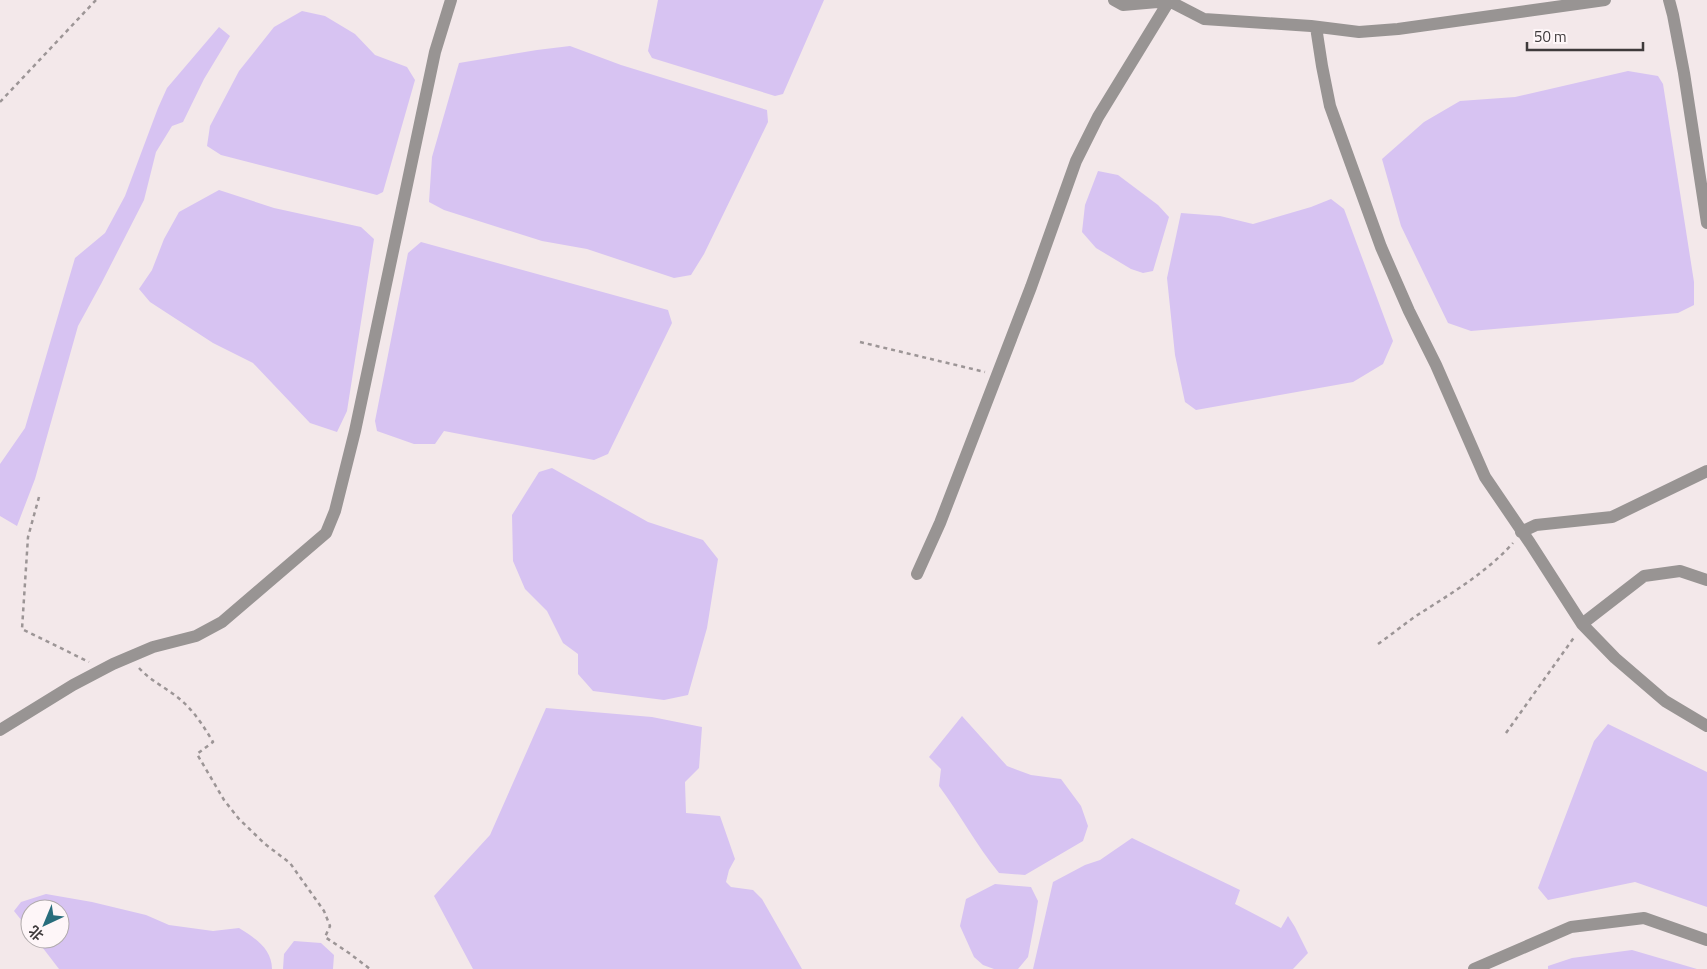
<svg xmlns="http://www.w3.org/2000/svg" width="1707" height="969" font-family="'Titillium Web','Noto Sans SC',sans-serif">
<style>
.water{fill:#d7c3f2}
.lines{fill:none;stroke-linecap:round;stroke-linejoin:round}
.path{stroke:#9c9596;stroke-width:2.5;stroke-dasharray:4 4;stroke-linecap:butt}
.minor{stroke:#989493;stroke-width:12}
</style>
<rect width="100%" height="100%" fill="#f3e8ea"/>
<path class="water" d="M 658,0 L 824,0 L 783,94 L 775,96 L 652,58 L 648,51 Z
M 302,11 L 325,16 L 355,34 L 375,55 L 407,67 L 415,80 L 383,192 L 377,195 L 221,155 L 207,146 L 210,126 L 239,71 L 274,27 Z
M 219,27 L 230,36 L 204,79 L 183,122 L 172,126 L 156,152 L 144,200 L 101,284 L 78,326 L 35,479 L 17,526 L 0,516 L 0,464 L 25,428 L 75,258 L 105,233 L 125,196 L 158,108 L 167,88 Z
M 570,46 L 621,65 L 767,110 L 768,122 L 704,254 L 691,275 L 674,278 L 587,249 L 542,241 L 444,210 L 429,202 L 432,157 L 459,63 L 537,50 Z
M 1628,71 L 1658,76 L 1663,84 L 1694,282 L 1694,305 L 1678,313 L 1471,331 L 1448,323 L 1401,226 L 1382,159 L 1424,122 L 1460,101 L 1515,97 Z
M 1098,171 L 1118,175 L 1158,205 L 1169,217 L 1153,271 L 1143,273 L 1131,269 L 1096,248 L 1082,232 L 1085,205 Z
M 219,190 L 274,208 L 361,227 L 374,239 L 347,411 L 337,432 L 310,423 L 253,363 L 213,343 L 150,302 L 139,289 L 152,270 L 164,239 L 179,212 Z
M 1331,199 L 1344,209 L 1393,341 L 1383,364 L 1353,382 L 1196,410 L 1185,402 L 1175,355 L 1167,278 L 1181,213 L 1220,216 L 1253,224 L 1311,207 Z
M 421,242 L 668,310 L 672,323 L 608,454 L 594,460 L 444,431 L 435,444 L 414,444 L 377,431 L 375,421 L 408,253 Z
M 552,468 L 648,522 L 703,540 L 718,559 L 707,628 L 688,695 L 664,700 L 593,691 L 578,674 L 578,654 L 563,643 L 547,611 L 525,589 L 513,561 L 512,515 L 539,472 Z
M 546,708 L 652,717 L 702,727 L 699,768 L 685,782 L 686,813 L 720,816 L 735,859 L 729,870 L 726,882 L 731,887 L 753,890 L 762,899 L 802,969 L 473,969 L 434,896 L 490,835 Z
M 962,716 L 1007,766 L 1031,775 L 1061,779 L 1081,806 L 1088,826 L 1083,841 L 1025,875 L 999,873 C 976,845 960,814 939,786 L 941,769 L 929,757 Z
M 1608,724 L 1707,772 L 1707,907 L 1635,882 L 1548,900 L 1538,888 L 1594,741 Z
M 1132,838 L 1240,890 L 1235,904 L 1281,928 L 1288,916 L 1295,927 L 1308,953 L 1293,969 L 1033,969 L 1053,882 L 1085,865 L 1100,860 Z
M 995,884 L 1031,887 L 1038,901 L 1035,920 L 1028,957 L 1018,969 L 994,969 L 983,965 L 974,957 L 960,926 L 966,899 Z
M 46,894 L 92,902 L 146,915 L 169,925 L 213,931 L 239,928 C 255,938 272,949 272,969 L 59,969 L 36,939 L 60,939 L 60,909 L 30,909 L 30,931 L 14,911 L 21,902 Z
M 294,941 L 321,943 L 334,955 L 333,969 L 283,969 L 284,954 Z
M 1632,950 L 1697,969 L 1548,969 L 1548,966 L 1572,958 Z"/>
<g class="lines">
<path class="path" d="M 0,102 L 96,0
M 860,342 L 985,372
M 39,497 L 28,537 L 22,629 L 89,662
M 1378,644 C 1391,635 1403,625 1416,616 C 1450,594 1485,574 1513,543
M 139,668 C 150,680 164,687 176,696 C 192,708 203,725 213,742 L 197,754 L 224,800 L 239,819 L 265,844 L 290,863 L 324,911 L 330,926 L 325,937 L 349,953 L 370,969
M 1506,733 L 1575,636"/>
<path class="minor" d="M 1114,0 L 1123,5 L 1169,1 L 1204,19 L 1311,26 L 1359,32 L 1398,29 L 1605,0
M 1669,0 L 1673,15 L 1684,73 L 1707,223
M 1316,27 L 1322,66 L 1330,106 L 1381,247 L 1409,311 L 1436,365 L 1485,477 L 1530,543 L 1582,624 L 1615,658 L 1665,701 L 1707,726
M 1521,532 L 1536,525 L 1612,517 L 1707,471
M 917,574 L 940,523 L 1031,287 L 1076,161 L 1098,117 L 1169,1
M 1582,624 L 1644,576 L 1680,571 L 1707,580
M 0,730 L 73,685 L 113,664 L 153,647 L 196,636 L 222,622 L 326,533 L 335,511 L 355,431 L 435,52 L 451,0
M 1474,969 L 1571,927 L 1644,918 L 1707,940"/>
</g>
<g transform="translate(45 924) rotate(224)"><circle r="24" fill="#fef6f8" stroke="#b1abac"/>
<path d="M0-4L9 19L0 12L-9 19Z" fill="#286d7c"/>
<text y="-8" font-size="14" font-weight="bold" text-anchor="middle" fill="#3e3a3b">北</text>
</g>
<path d="M1527 42v8h116v-8" fill="none" stroke="#3e3a3b" stroke-width="2.5"/>
<text x="1534" y="42" font-size="15" fill="#3e3a3b" stroke="#fef6f8" stroke-width="4" paint-order="stroke">50 m</text>
</svg>
